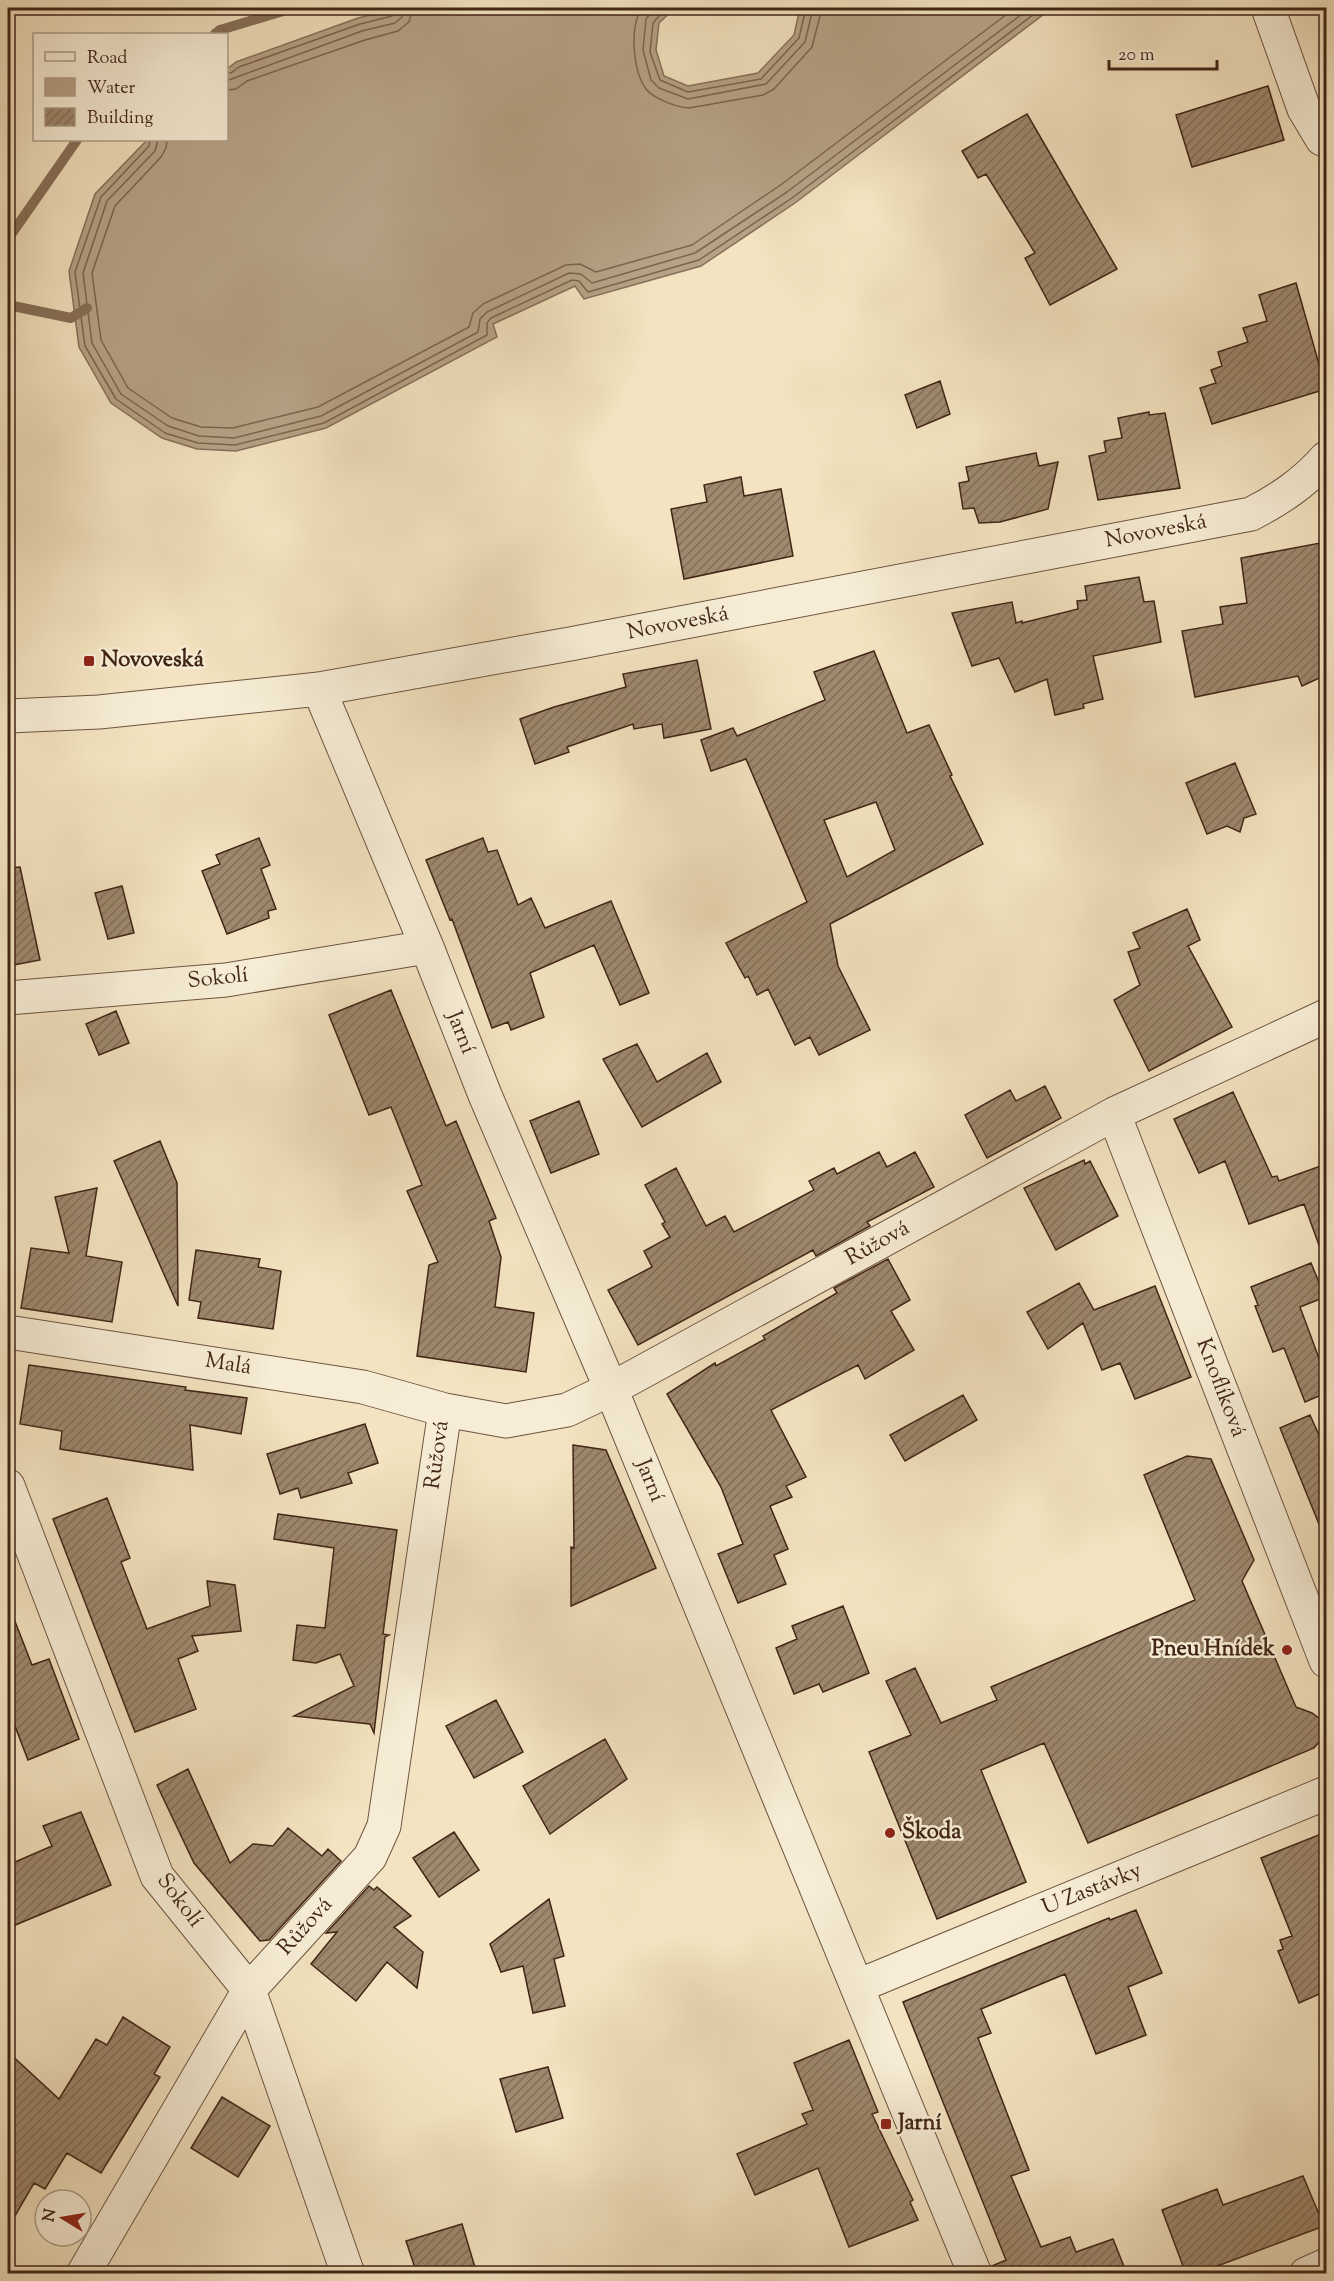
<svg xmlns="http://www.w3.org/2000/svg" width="1334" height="2281" font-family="'Sorts Mill Goudy',serif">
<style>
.water{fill:#b6a286;stroke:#877059;stroke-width:1.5}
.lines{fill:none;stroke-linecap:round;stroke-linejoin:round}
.shore{stroke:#7c644e;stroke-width:1.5}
.stream{stroke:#877059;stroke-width:10}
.building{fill:url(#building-hatch);stroke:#412516;stroke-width:1.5;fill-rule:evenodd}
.minor-casing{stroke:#6e5440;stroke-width:35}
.minor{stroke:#f7edd6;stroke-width:33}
.poi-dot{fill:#8f2418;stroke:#f7edd6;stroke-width:2}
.labels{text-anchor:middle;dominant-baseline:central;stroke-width:5;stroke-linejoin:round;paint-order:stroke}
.street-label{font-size:22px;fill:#412516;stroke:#f7edd6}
.poi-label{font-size:22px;font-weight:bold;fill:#412516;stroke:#f7edd6;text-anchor:start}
</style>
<defs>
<pattern id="building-hatch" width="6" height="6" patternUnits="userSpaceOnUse" patternTransform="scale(1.5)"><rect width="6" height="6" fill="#9e886e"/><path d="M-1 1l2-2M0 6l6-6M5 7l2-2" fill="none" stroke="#826f59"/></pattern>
</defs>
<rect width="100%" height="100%" fill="#f3e3c0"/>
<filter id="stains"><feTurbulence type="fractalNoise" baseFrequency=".00333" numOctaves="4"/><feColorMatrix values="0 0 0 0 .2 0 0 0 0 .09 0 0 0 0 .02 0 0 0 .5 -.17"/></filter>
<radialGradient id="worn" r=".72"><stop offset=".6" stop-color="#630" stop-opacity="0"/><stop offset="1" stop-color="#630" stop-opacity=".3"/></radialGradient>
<path class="water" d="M 401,8 L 675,8 L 659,23 L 656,50 L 664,76 L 688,86 L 758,73 L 794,35 L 800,8 L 1052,8 L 795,203 L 701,266 L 584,299 L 575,286 L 493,324 L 497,337 L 326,428 L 236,451 L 197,449 L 162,438 L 111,403 L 79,347 L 69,271 L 95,194 L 147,140 L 226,140 L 227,69 L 236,62 L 358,18 Z"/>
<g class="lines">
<path class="shore" d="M 642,8 C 629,26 633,71 646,89 C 654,99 676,107 689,108 L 763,95 L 774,89 L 812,47 L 822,8
M 655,8 L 646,19 L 643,50 L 651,80 L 659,88 L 688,99 L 766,84 L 805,42 L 813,8
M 666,8 L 653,23 L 650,52 L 660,80 L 688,92 L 761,79 L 799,38 L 806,8
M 226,73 L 231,73 L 239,67 L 360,24 L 392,16 L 396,12 L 396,8
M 226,81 L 362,31 L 395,23 L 402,17 L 404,8
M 226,90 L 236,89 L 247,81 L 365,40 L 398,31 L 409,22 L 413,8
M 150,140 L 149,146 L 101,197 L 75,272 L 85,346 L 116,399 L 165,433 L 198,443 L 235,445 L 324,423 L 487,335 L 487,323 L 491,318 L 572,280 L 579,281 L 588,292 L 699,260 L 792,198 L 1042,8
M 158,140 L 155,151 L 107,201 L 83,273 L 92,343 L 121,394 L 168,426 L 199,436 L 234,438 L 321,416 L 478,332 L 480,319 L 487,312 L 569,273 L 581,274 L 592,283 L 695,253 L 787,192 L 1030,8
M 167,140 L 166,148 L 161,157 L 115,206 L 92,273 L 101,340 L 128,388 L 172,418 L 201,427 L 233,428 L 318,407 L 469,327 L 473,313 L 483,304 L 566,265 L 580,264 L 596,272 L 692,245 L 782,184 L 1015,8"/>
<path class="stream" d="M 215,34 L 220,30 L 293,8
M 8,239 L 77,140
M 8,305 L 71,318 L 87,308"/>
</g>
<path class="building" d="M 1268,86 L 1284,140 L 1192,167 L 1176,115 Z
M 1027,114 L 1117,269 L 1050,305 L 1025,258 L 1035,253 L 986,174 L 978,178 L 962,151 Z
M 1296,283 L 1326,389 L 1212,424 L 1200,388 L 1216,383 L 1211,370 L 1222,366 L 1218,352 L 1248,342 L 1243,328 L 1267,321 L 1259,295 Z
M 940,381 L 950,414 L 917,428 L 905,395 Z
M 1149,412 L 1149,415 L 1165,413 L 1180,488 L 1098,500 L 1089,456 L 1106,452 L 1104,441 L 1122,438 L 1118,418 Z
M 1036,453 L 1039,466 L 1058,462 L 1048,509 L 1000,522 L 979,523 L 974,508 L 963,509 L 959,483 L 969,481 L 966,467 Z
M 741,477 L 744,496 L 781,489 L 793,556 L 684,579 L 671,509 L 707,502 L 704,485 Z
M 1320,543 L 1326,571 L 1326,675 L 1302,686 L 1298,676 L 1195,697 L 1182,631 L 1223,624 L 1220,607 L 1247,603 L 1241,558 Z
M 1139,577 L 1144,602 L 1154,601 L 1161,642 L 1093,656 L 1103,699 L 1083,704 L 1084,708 L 1055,715 L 1047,679 L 1015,692 L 999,658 L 972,666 L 952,613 L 1012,602 L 1016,623 L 1022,621 L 1022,623 L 1078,609 L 1077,601 L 1087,600 L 1085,586 Z
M 874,651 L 907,733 L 929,725 L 952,775 L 950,776 L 983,844 L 830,924 L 838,966 L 870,1030 L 819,1055 L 810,1037 L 795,1045 L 768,989 L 757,995 L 748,976 L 745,978 L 726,943 L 807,902 L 746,759 L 711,771 L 701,740 L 733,728 L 737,736 L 825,700 L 814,672 ZM 876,802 L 895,850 L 847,877 L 824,820 Z
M 697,660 L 711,729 L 664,738 L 662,724 L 634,729 L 633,724 L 567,747 L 569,752 L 535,764 L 520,719 L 554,707 L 626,687 L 623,674 Z
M 1235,763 L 1256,814 L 1244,818 L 1240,832 L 1227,826 L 1207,834 L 1186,783 Z
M 259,838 L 270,865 L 261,869 L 276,909 L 268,911 L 269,918 L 227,934 L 202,871 L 220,864 L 216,855 Z
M 483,838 L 488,852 L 497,850 L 518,905 L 531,898 L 545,928 L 611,901 L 649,993 L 620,1005 L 594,945 L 530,973 L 544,1017 L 511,1030 L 508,1022 L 492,1028 L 452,919 L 450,920 L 426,860 Z
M 20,867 L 40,960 L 8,966 L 8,868 Z
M 122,886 L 134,933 L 108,939 L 95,893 Z
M 1187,909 L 1200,940 L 1188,946 L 1232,1027 L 1149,1071 L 1114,1000 L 1140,985 L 1128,952 L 1140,948 L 1133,933 Z
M 391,990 L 446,1126 L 456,1121 L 496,1218 L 489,1221 L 501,1257 L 495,1307 L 534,1313 L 526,1372 L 417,1356 L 429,1265 L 438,1262 L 407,1191 L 422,1185 L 391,1107 L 369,1115 L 329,1015 Z
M 116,1011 L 129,1043 L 99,1055 L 86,1024 Z
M 637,1044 L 657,1082 L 707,1053 L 721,1082 L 642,1127 L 603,1059 Z
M 1045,1086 L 1061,1118 L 987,1158 L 965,1115 L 1010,1090 L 1016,1101 Z
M 1233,1092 L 1272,1177 L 1277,1176 L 1279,1181 L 1326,1164 L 1326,1255 L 1323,1256 L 1304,1204 L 1249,1224 L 1225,1161 L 1199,1173 L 1174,1119 Z
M 579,1101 L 599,1154 L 551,1173 L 530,1121 Z
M 160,1141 L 177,1183 L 178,1306 L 114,1161 Z
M 879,1152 L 887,1167 L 915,1152 L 934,1187 L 867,1222 L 870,1226 L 816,1256 L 813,1250 L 638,1345 L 608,1290 L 652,1267 L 644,1251 L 670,1237 L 662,1224 L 665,1222 L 645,1185 L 676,1168 L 706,1226 L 725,1216 L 734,1232 L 814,1190 L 809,1181 L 834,1168 L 837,1174 Z
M 1084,1160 L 1085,1164 L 1090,1161 L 1118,1216 L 1056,1250 L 1024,1188 Z
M 97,1188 L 86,1256 L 122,1262 L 112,1322 L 21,1308 L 31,1248 L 69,1253 L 55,1197 Z
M 196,1250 L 260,1259 L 258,1267 L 281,1271 L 273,1329 L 198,1318 L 201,1302 L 189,1300 Z
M 888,1259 L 910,1300 L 891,1311 L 914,1350 L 865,1379 L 858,1365 L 771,1410 L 806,1477 L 786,1486 L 792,1497 L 770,1506 L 788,1549 L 774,1555 L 786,1584 L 738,1603 L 718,1554 L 743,1544 L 721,1487 L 667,1394 L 715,1363 L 716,1366 L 765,1339 L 763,1336 L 837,1293 L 834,1288 Z
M 1311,1263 L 1325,1297 L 1300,1307 L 1320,1361 L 1326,1358 L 1326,1393 L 1305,1402 L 1284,1348 L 1273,1352 L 1255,1306 L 1258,1305 L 1251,1287 Z
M 1079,1283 L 1094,1310 L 1155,1286 L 1191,1377 L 1135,1399 L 1120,1363 L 1102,1370 L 1083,1323 L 1048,1349 L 1027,1312 Z
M 29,1365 L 186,1387 L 185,1390 L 247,1398 L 241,1434 L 190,1425 L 193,1470 L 60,1449 L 62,1431 L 20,1424 Z
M 963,1395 L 977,1420 L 905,1461 L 890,1435 Z
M 1310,1415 L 1326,1451 L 1325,1539 L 1280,1428 Z
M 365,1424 L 378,1463 L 348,1473 L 352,1483 L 301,1498 L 298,1488 L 280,1494 L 267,1454 Z
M 573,1445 L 606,1450 L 656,1568 L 571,1606 L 571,1547 L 574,1548 Z
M 1187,1456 L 1211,1459 L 1254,1560 L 1242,1581 L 1296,1707 L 1312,1713 L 1320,1719 L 1323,1730 L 1321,1740 L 1314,1748 L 1088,1843 L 1044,1743 L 981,1770 L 1026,1882 L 937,1919 L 869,1752 L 911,1735 L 886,1681 L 915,1668 L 941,1723 L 997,1700 L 991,1687 L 1195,1600 L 1144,1475 Z
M 107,1498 L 130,1558 L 121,1562 L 147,1629 L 210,1606 L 207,1581 L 235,1585 L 241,1631 L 192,1636 L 198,1651 L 178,1659 L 196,1709 L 135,1732 L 53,1519 Z
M 278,1514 L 397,1530 L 383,1634 L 389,1635 L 385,1637 L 374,1733 L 370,1724 L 294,1716 L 354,1686 L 340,1654 L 316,1663 L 293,1660 L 297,1625 L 325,1628 L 334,1548 L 274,1539 Z
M 8,1606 L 9,1606 L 32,1665 L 49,1659 L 79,1739 L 28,1760 L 8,1708 Z
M 843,1606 L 869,1673 L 823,1692 L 819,1684 L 794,1694 L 776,1648 L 797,1639 L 792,1626 Z
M 496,1700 L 523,1752 L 474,1778 L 446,1726 Z
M 605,1739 L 627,1779 L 550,1834 L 523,1786 Z
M 188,1769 L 230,1863 L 253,1844 L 273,1846 L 288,1828 L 322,1856 L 328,1849 L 341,1861 L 269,1940 L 260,1941 L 194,1863 L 157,1785 Z
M 81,1812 L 111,1885 L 8,1928 L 8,1865 L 52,1846 L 43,1826 Z
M 454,1832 L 479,1870 L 439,1897 L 413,1858 Z
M 1326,1832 L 1326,1991 L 1299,2003 L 1278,1951 L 1283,1949 L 1280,1940 L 1292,1936 L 1261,1858 Z
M 369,1886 L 374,1890 L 377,1887 L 411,1916 L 394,1927 L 423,1952 L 417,1988 L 387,1962 L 356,2001 L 311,1964 L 337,1932 L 326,1933 Z
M 549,1899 L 564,1956 L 554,1959 L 565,2006 L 533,2013 L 523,1966 L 501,1972 L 490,1944 Z
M 1136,1910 L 1162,1973 L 1128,1987 L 1146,2035 L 1096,2054 L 1065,1974 L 981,2009 L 991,2033 L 978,2038 L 1029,2170 L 1011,2176 L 1041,2247 L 1070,2237 L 1076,2252 L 1113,2239 L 1127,2274 L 993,2274 L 992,2266 L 1006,2260 L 903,2002 L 1109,1918 L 1110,1920 Z
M 123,2017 L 170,2047 L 154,2074 L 160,2077 L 101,2173 L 67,2153 L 45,2189 L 34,2183 L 8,2228 L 8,2052 L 59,2099 L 96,2039 L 107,2045 Z
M 849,2040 L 878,2112 L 872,2114 L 913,2200 L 910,2202 L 918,2220 L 849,2247 L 818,2168 L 755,2195 L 737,2154 L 807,2124 L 802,2114 L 813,2110 L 794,2063 Z
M 548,2067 L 563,2118 L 516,2132 L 500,2079 Z
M 222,2097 L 270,2126 L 238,2177 L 191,2148 Z
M 1303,2176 L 1324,2226 L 1196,2274 L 1186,2274 L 1162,2210 L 1217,2189 L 1223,2205 Z
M 462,2224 L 477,2274 L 417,2274 L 406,2241 Z"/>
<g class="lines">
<defs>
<path id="minor" d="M 1268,8 L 1304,109 L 1322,139 L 1326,140
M 319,689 L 427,947 L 485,1095 L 611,1389 L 975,2274
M 8,716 L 99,712 L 319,689 L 570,644 L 1251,514 C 1280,499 1304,483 1326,458
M 8,998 L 226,980 L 427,947
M 1114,1114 L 1326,1661
M 8,1332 L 363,1387 L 445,1410
M 8,1486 L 157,1876 L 249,1990 L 348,2274
M 858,1986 L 1326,1793
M 83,2274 L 249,1990 L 370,1857 L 384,1826 L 445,1410 L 506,1421 L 567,1410 L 611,1389 L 1114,1114 L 1326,1016
M 1306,2274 L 1326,2265"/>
</defs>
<use href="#minor" class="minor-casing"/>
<use href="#minor" class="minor"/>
</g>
<g class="poi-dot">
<rect x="83" y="655" width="12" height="12" rx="3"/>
<circle cx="1287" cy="1650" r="6"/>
<circle cx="890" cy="1833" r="6"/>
<rect x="880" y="2118" width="12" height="12" rx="3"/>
</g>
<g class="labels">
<g class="street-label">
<text transform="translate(1156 532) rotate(-11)">Novoveská</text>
<text transform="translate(678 624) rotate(-11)">Novoveská</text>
<text transform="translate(218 979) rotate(-6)">Sokolí</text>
<text transform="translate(460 1033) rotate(68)">Jarní</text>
<text transform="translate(878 1244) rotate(-29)">Růžová</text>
<text transform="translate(228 1365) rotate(9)">Malá</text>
<text transform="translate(1220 1388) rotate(69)">Knoflíková</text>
<text transform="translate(438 1455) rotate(-82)">Růžová</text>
<text transform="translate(649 1481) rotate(68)">Jarní</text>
<text transform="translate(1092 1890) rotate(-22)">U Zastávky</text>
<text transform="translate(179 1901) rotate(53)">Sokolí</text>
<text transform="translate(306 1927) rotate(-48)">Růžová</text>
</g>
<g class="poi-label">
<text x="101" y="661">Novoveská</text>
<text x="1275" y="1650" text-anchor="end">Pneu Hnídek</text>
<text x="902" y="1833">Škoda</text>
<text x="898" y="2124">Jarní</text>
</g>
</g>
<rect width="1334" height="2281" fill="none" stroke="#f3e3c0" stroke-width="30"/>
<rect x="9" y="9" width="1316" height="2263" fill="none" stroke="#412516" stroke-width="3"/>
<rect x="15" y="15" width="1304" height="2251" fill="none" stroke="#412516" stroke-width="1.5"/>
<rect x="33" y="33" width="195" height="108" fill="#f7edd6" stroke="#ae9d89" stroke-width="1.5"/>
<rect x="45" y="52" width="30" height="9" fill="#f7edd6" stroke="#ae9d89" stroke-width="1.5"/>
<text x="87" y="63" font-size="18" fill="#412516">Road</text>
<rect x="45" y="78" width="30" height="18" fill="#b6a286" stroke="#ae9d89" stroke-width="1.5"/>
<text x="87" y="93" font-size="18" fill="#412516">Water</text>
<rect x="45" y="108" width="30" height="18" fill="url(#building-hatch)" stroke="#ae9d89" stroke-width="1.5"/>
<text x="87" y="123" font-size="18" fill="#412516">Building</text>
<g transform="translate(63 2218) rotate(281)"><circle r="28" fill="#f7edd6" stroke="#ae9d89" stroke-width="1.5"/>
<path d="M0-4.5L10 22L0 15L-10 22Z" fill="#8f2418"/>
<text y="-9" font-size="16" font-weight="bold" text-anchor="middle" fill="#412516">N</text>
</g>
<path d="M1109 60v9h108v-9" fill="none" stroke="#412516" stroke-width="3"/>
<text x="1118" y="60" font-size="18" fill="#412516" stroke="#f7edd6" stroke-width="4.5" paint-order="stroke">20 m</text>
<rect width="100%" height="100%" filter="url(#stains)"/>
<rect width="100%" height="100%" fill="url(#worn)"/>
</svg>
